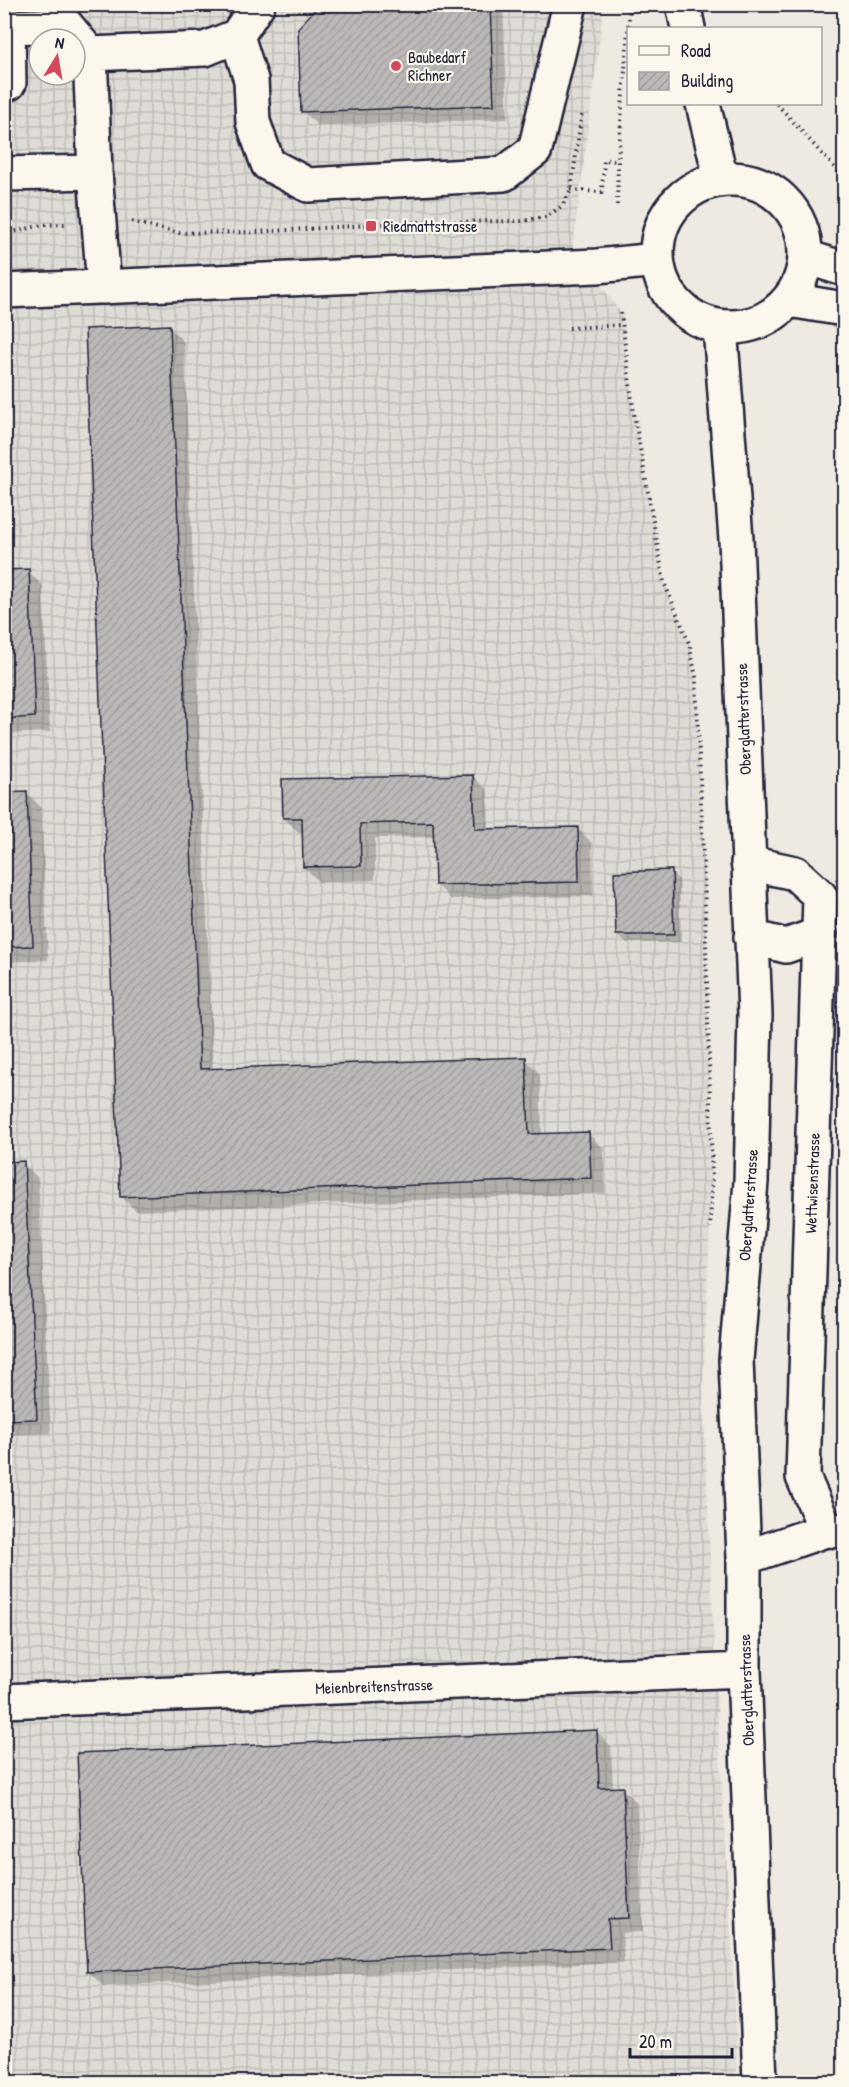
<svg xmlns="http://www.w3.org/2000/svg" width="849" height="2087" font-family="'Patrick Hand',sans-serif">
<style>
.industrial{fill:url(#industrial-grid);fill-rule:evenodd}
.shadow{fill:#0003}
.building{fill:url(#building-hatch);stroke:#22223b;stroke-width:1.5}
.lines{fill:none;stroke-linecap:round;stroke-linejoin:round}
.minor-casing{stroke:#22223b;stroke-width:38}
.major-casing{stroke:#22223b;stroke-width:38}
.path{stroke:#22223b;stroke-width:4;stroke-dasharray:1.5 4.5;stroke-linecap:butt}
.minor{stroke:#fbf7ec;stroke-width:33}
.major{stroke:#fbf7ec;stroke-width:33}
.poi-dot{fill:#d1495b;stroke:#fbf7ec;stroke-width:2}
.labels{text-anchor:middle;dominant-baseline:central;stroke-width:4.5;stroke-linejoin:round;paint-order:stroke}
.poi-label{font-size:16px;fill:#22223b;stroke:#fbf7ec;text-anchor:start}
.street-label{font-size:16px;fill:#22223b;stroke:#fbf7ec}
</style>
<defs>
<pattern id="industrial-grid" width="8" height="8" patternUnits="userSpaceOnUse" patternTransform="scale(1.5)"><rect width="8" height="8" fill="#dfdbd5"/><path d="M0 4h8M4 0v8" fill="none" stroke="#bfbcb8"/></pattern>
<pattern id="building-hatch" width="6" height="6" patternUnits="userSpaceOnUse" patternTransform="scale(1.5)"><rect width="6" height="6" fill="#bcb8b8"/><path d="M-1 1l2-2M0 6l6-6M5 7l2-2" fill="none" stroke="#a19e9f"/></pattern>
</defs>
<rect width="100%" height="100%" fill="#eeeae2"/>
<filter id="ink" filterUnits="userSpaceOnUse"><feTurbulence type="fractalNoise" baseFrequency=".0167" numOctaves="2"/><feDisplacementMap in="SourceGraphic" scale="12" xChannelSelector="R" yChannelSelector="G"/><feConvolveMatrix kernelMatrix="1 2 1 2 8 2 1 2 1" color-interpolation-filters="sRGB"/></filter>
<g filter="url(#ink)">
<path class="industrial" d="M 5,5 L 604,5 L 573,246 L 621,313 L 633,408 L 664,582 L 689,643 L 696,677 L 705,903 L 712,1178 L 703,1387 L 715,1672 L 737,2038 L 736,2082 L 5,2082 ZM 39,39 L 75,39 L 75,75 L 39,75 Z"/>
<path class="shadow" d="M 322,4 L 503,4 L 508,119 L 318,126 L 303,111 Z
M 169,327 L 184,342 L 213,1070 L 525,1059 L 540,1074 L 542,1135 L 589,1134 L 604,1149 L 605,1193 L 136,1211 L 121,1196 Z
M 28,571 L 43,586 L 50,732 L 4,734 L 4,572 Z
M 473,776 L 488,791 L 489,830 L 577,828 L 592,843 L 593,896 L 451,899 L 436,884 L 435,837 L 375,838 L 375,880 L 319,882 L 304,867 L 303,832 L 299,833 L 284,818 Z
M 26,792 L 41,807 L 48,960 L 4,962 L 4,793 Z
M 671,872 L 679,880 L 681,942 L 626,943 L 617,935 Z
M 4,1163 L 23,1163 L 38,1178 L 51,1433 L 4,1435 Z
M 596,1731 L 611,1746 L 613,1789 L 622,1788 L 637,1803 L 643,1932 L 622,1933 L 624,1962 L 103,1986 L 88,1971 Z"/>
<path class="building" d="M 490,4 L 494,105 L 301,112 L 298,28 L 320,4 Z
M 170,325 L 200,1069 L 526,1057 L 529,1134 L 589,1132 L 591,1178 L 120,1197 L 85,329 Z
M 29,569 L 35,717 L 4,719 L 4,570 Z
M 473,775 L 475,829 L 578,827 L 579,882 L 435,885 L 433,822 L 360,824 L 361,866 L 303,867 L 302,818 L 283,818 L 282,779 Z
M 27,791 L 33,946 L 4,947 L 4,792 Z
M 672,870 L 674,935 L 616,935 L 614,872 Z
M 24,1161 L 37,1419 L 4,1420 L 4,1162 Z
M 597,1730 L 599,1788 L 623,1787 L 629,1918 L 608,1919 L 610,1948 L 87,1972 L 77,1753 Z"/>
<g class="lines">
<defs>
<path id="minor" d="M 683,4 L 688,28
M 237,36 L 251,80 L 253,122 L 268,164 L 308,185 L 504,174 L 535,150 L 570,4
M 4,83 L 9,83 L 8,27 L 66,25 L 90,54
M 703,104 L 721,179
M 95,172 L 90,54 L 205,49 L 237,36 L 258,4
M 4,174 L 95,172 L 104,287
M 720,327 L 736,539 L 755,1015 L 751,1182 L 736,1360 L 744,1558 L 744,1670 L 760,2082
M 748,863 L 795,873 L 820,896 L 803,1477 L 826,1530 L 844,1531
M 751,937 L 786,946 L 820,934
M 744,1558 L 826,1530
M 4,1701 L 744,1670"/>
<path id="major" d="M657 253a74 74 0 1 1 148 0a74 74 0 1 1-148 0Z
M 806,257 L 844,269
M 4,291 L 597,266 L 657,260
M 789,300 L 844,309"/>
</defs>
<use href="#minor" class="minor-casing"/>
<use href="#major" class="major-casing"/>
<path class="path" d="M 777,104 L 844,178
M 571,190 L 602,192 L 604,160 L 618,161
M 617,205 L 618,161 L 630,4
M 132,222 L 179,233 L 256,232 L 419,222 L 521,221 L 546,217 L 562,206 L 571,190 L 582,112
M 4,234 L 43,225 L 67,224
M 621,313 L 633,408 L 664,582 L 689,643 L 696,677 L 705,903 L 712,1178 L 710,1228
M 569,328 L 623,325"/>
<use href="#minor" class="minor"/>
<use href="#major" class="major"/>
</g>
</g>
<g class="poi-dot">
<circle cx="396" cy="66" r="6"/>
<rect x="365" y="220" width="12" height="12" rx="3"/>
</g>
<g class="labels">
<g class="poi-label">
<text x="408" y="57">Baubedarf<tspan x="408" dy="18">Richner</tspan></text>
<text x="383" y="226">Riedmattstrasse</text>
</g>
<g class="street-label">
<text transform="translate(743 719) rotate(-92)">Oberglatterstrasse</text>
<text transform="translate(812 1183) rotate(-88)">Wettwisenstrasse</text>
<text transform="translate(748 1205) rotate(-86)">Oberglatterstrasse</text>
<text transform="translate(374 1686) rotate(-2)">Meienbreitenstrasse</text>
<text transform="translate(746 1690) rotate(-92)">Oberglatterstrasse</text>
</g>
</g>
<rect width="849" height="2087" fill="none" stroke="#fbf7ec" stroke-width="24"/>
<rect x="12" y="12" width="825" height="2063" fill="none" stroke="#22223b" stroke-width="2" filter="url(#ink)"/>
<rect x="627" y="27" width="195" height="78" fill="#fbf7ec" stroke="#a4a2a5" stroke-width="1.5"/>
<rect x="639" y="46" width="30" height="9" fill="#fbf7ec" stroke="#a4a2a5" stroke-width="1.5"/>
<text x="681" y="57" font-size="18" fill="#22223b">Road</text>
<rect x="639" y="72" width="30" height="18" fill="url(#building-hatch)" stroke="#a4a2a5" stroke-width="1.5"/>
<text x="681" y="87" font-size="18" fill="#22223b">Building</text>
<g transform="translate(57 57) rotate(11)"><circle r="28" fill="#fbf7ec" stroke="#a4a2a5" stroke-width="1.5"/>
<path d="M0-4.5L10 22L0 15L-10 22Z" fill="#d1495b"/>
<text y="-9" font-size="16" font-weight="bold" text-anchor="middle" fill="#22223b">N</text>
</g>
<path d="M630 2048v9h102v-9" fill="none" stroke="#22223b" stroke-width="3"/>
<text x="639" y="2048" font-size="18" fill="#22223b" stroke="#fbf7ec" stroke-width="4.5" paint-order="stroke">20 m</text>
</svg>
